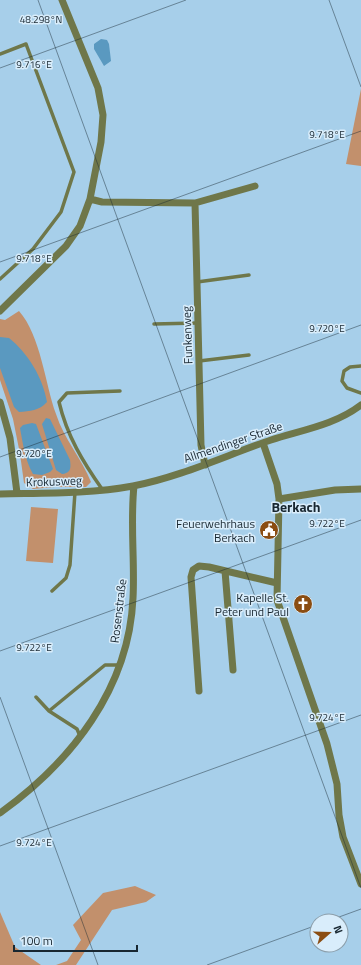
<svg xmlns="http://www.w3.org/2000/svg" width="361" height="965" font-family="'Titillium Web',sans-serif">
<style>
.green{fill:#c2906c}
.water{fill:#5a99c0}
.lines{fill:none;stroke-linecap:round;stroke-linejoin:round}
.service{stroke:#6f774a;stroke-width:3.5}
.minor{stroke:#6f774a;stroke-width:7}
.ticks{fill:none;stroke:#182731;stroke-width:1;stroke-opacity:0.45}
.labels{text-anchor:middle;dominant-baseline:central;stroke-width:3;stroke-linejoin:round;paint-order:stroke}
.street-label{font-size:12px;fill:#182731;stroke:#d9edfb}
.poi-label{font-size:12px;fill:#182731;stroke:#d9edfb;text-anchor:end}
.quarter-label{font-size:14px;font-weight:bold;fill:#182731;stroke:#d9edfb}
.ticks-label{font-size:10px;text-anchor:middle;fill:#182731;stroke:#d9edfb;stroke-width:3;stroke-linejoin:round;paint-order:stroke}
</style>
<rect width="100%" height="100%" fill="#a7cfea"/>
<path class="green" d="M 361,89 L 361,166 L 346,164 Z
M 19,311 C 41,336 45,384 56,414 C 64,439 82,459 91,482 L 86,487 L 55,487 L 33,489 L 24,483 L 20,454 L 13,419 L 0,380 L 0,319 L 5,320 Z
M 31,507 L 58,509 L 53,563 L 26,561 Z
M 135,886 L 156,895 L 146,902 L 112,910 L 76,965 L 56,965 L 67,961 L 81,940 L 73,925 L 103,893 Z
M 0,912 L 15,947 L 41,965 L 0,965 Z"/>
<path class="water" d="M 101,39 L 107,40 L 109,44 L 111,61 L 104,66 L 94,49 L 94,44 Z
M 0,337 L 9,338 C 28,353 43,378 47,402 C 39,411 30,411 19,412 L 14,407 L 0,368 Z
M 46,418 L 50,419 L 70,460 C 71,468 71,473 62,474 L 56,470 L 42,424 Z
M 32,423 L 36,424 L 53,469 L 50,472 L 42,475 L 33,474 C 25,460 23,444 20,428 L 23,425 Z"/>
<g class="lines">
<path class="service" d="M 0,54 L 26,44 L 74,172 L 61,212 L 33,249 L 0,279
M 197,282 L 249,275
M 154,324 L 197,323
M 199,361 L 249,355
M 361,366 L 350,367 L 344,371 L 342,381 L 347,388 L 361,393
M 102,489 C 83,462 67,436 59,402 L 67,393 L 120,391
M 52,591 L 66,578 L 70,565 L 75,492
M 36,697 L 49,711 L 77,729 L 80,736
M 49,711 L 105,665 L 119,665"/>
<path class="minor" d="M 90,199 L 102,202 L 195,203 L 255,186
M 195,203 L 201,445 L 205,465
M 0,311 L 66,246 L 80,226 L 90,199 L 101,142 L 103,115 L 98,88 L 62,0
M 0,402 L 10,438 L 17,493
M 263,443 L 277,484 L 279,499 L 277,600 L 327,744 L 337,784 L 339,815 L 343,837 L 361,884
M 0,494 C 44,493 90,494 133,486 C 180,477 227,455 271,440 C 302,430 335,425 361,405
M 279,499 L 335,490 L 361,489
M 225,571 L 233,670
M 199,691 L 191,577 L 193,570 L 199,566 L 209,567 L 277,583
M 0,813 C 71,762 129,689 133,598 C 135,561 130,523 134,486"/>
</g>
<path class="ticks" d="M 38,0 L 361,888M 329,0 L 361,87M 0,68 L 186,0M 0,262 L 361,131M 0,457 L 361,325M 0,651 L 361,520M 0,697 L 98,965M 0,846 L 361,715M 328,921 L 361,909M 207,965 L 317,925"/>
<defs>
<symbol id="civic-disc" viewBox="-11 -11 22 22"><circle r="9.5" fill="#8b4d12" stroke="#d9edfb"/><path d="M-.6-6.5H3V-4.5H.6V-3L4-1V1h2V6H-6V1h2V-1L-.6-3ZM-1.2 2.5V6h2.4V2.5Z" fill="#fff"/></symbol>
<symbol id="church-disc" viewBox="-11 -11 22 22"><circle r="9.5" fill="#8b4d12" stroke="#d9edfb"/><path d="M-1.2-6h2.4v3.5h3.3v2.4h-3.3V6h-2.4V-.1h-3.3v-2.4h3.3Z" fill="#fff"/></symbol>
</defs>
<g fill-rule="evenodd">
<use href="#civic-disc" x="258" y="519" width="22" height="22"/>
<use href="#church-disc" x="292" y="593" width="22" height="22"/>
</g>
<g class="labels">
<g class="street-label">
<text transform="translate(187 335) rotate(-92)">Funkenweg</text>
<text transform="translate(233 442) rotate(-19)">Allmendinger Straße</text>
<text transform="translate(54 481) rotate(-2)">Krokusweg</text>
<text transform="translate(118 611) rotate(-83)">Rosenstraße</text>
</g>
<g class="poi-label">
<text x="255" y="523">Feuerwehrhaus<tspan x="255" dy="14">Berkach</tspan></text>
<text x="289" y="597">Kapelle St.<tspan x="289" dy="14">Peter und Paul</tspan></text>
</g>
<g class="quarter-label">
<text x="296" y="506">Berkach</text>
</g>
</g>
<g class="ticks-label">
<text x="41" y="23">48.298°N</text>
<text x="34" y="68">9.716°E</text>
<text x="327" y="138">9.718°E</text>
<text x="34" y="262">9.718°E</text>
<text x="327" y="332">9.720°E</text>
<text x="34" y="457">9.720°E</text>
<text x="327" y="527">9.722°E</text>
<text x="34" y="651">9.722°E</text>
<text x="327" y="721">9.724°E</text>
<text x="34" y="846">9.724°E</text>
</g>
<g transform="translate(329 933) rotate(70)"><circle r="19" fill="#d9edfb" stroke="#8c9eaa"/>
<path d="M0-3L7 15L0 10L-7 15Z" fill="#8b4d12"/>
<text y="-6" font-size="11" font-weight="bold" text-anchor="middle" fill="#182731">N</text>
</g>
<path d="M14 945v6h123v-6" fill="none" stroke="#182731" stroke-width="2"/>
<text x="20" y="945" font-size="12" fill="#182731" stroke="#d9edfb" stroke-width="3" paint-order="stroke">100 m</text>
</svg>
